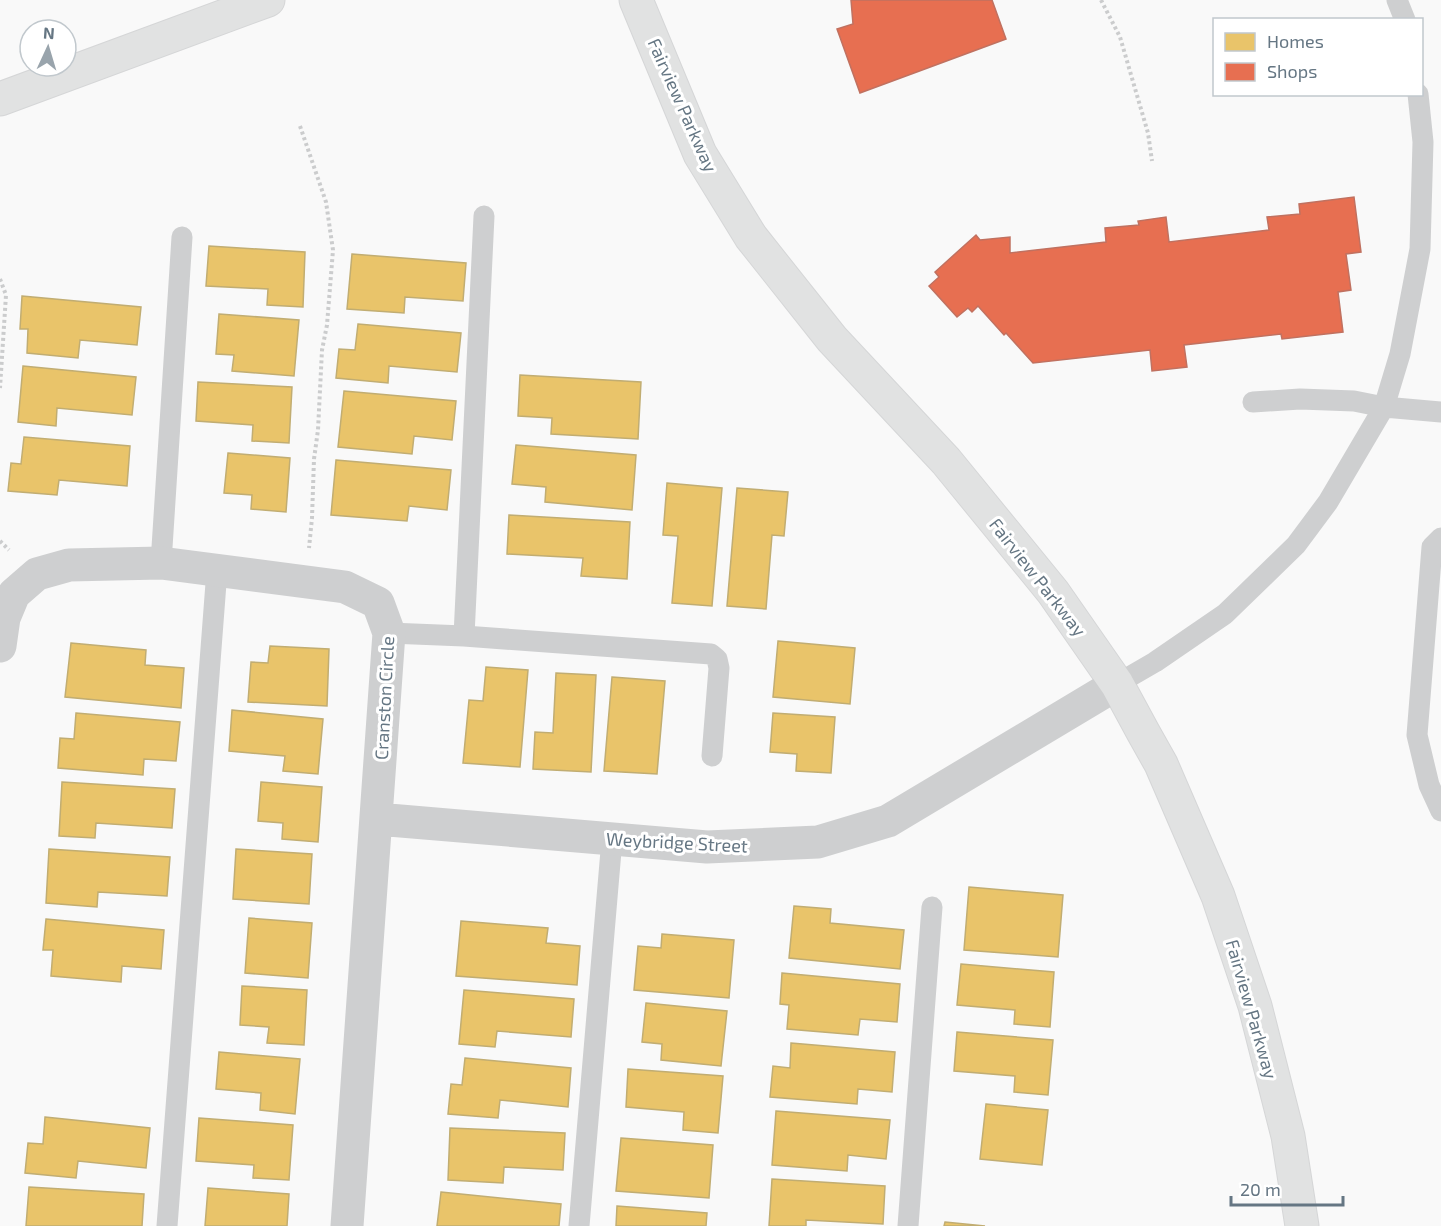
<svg xmlns="http://www.w3.org/2000/svg" width="1441" height="1226" font-family="'Exo 2',sans-serif">
<style>
.homes{fill:#e9c46a;stroke:#c1ad72;stroke-width:1.5}
.shops{fill:#e76f51;stroke:#c07160;stroke-width:1.5}
.lines{fill:none;stroke-linecap:round;stroke-linejoin:round}
.secondary-casing{stroke:#d5d6d7;stroke-width:35}
.primary-casing{stroke:#d5d6d7;stroke-width:35}
.path{stroke:#cbcccd;stroke-width:4;stroke-dasharray:3 3;stroke-linecap:butt}
.lane{stroke:#cecfd0;stroke-width:21}
.street{stroke:#cecfd0;stroke-width:33}
.secondary{stroke:#e1e2e2;stroke-width:33}
.primary{stroke:#e1e2e2;stroke-width:33}
.labels{text-anchor:middle;dominant-baseline:central;stroke-width:6;stroke-linejoin:round;paint-order:stroke}
.street-label{font-size:18px;fill:#657683;stroke:#fff}
</style>
<rect width="100%" height="100%" fill="#f9f9f9"/>
<path class="homes" d="M 209,246 L 305,252 L 303,307 L 267,305 L 268,289 L 206,286 Z
M 352,254 L 466,263 L 463,301 L 405,297 L 404,313 L 347,309 Z
M 22,296 L 141,307 L 137,345 L 80,340 L 78,358 L 27,353 L 28,329 L 20,329 Z
M 219,314 L 299,320 L 294,376 L 232,371 L 234,355 L 216,354 Z
M 358,324 L 461,333 L 457,372 L 389,366 L 388,383 L 336,378 L 339,349 L 355,350 Z
M 23,366 L 136,377 L 132,415 L 57,408 L 56,426 L 18,422 Z
M 520,375 L 641,382 L 638,439 L 551,434 L 552,418 L 518,416 Z
M 198,382 L 292,387 L 289,443 L 252,441 L 253,425 L 196,421 Z
M 344,391 L 456,401 L 452,440 L 414,436 L 412,454 L 338,447 Z
M 24,437 L 130,446 L 127,486 L 59,480 L 57,495 L 8,491 L 11,463 L 21,464 Z
M 516,445 L 636,455 L 632,510 L 545,502 L 546,487 L 512,484 Z
M 228,453 L 290,458 L 286,512 L 251,509 L 252,495 L 224,493 Z
M 336,460 L 451,470 L 447,510 L 409,506 L 407,521 L 331,515 Z
M 667,483 L 722,488 L 712,606 L 672,603 L 678,536 L 663,535 Z
M 737,488 L 788,492 L 784,536 L 772,535 L 766,609 L 727,606 Z
M 509,515 L 630,522 L 627,579 L 581,576 L 583,558 L 507,554 Z
M 778,641 L 855,648 L 850,704 L 773,697 Z
M 71,643 L 146,650 L 145,665 L 184,668 L 181,708 L 65,697 Z
M 270,646 L 329,649 L 327,706 L 248,702 L 251,662 L 268,663 Z
M 486,667 L 528,670 L 520,767 L 463,763 L 469,700 L 483,701 Z
M 556,673 L 596,675 L 591,772 L 533,769 L 535,732 L 553,733 Z
M 612,677 L 665,681 L 657,774 L 604,771 Z
M 232,710 L 323,719 L 318,774 L 283,771 L 285,756 L 229,751 Z
M 76,713 L 180,722 L 176,761 L 144,759 L 143,775 L 58,768 L 60,738 L 74,739 Z
M 773,713 L 835,717 L 831,773 L 796,771 L 797,754 L 770,752 Z
M 62,782 L 175,789 L 172,828 L 96,823 L 95,838 L 59,836 Z
M 261,782 L 322,787 L 318,842 L 282,839 L 283,823 L 258,821 Z
M 49,849 L 170,857 L 167,896 L 98,892 L 97,907 L 46,903 Z
M 236,849 L 312,854 L 309,904 L 233,899 Z
M 969,887 L 1063,895 L 1058,957 L 964,950 Z
M 794,906 L 831,909 L 830,923 L 904,930 L 900,969 L 789,958 Z
M 249,918 L 312,923 L 308,978 L 245,973 Z
M 46,919 L 164,930 L 161,969 L 122,966 L 121,982 L 51,976 L 53,950 L 43,950 Z
M 461,921 L 548,928 L 546,943 L 580,946 L 577,985 L 456,976 Z
M 662,934 L 734,940 L 729,998 L 634,990 L 638,946 L 661,948 Z
M 961,964 L 1054,972 L 1050,1027 L 1014,1024 L 1015,1010 L 957,1005 Z
M 782,973 L 900,984 L 897,1022 L 860,1019 L 858,1035 L 787,1029 L 789,1005 L 780,1004 Z
M 242,986 L 307,990 L 304,1045 L 267,1043 L 269,1027 L 240,1025 Z
M 464,990 L 574,999 L 571,1037 L 497,1031 L 495,1047 L 459,1044 Z
M 646,1003 L 727,1011 L 721,1066 L 661,1060 L 662,1044 L 642,1042 Z
M 957,1032 L 1053,1040 L 1048,1095 L 1014,1092 L 1015,1076 L 954,1071 Z
M 791,1043 L 895,1052 L 892,1092 L 858,1089 L 857,1104 L 770,1097 L 773,1066 L 790,1068 Z
M 219,1052 L 300,1059 L 295,1114 L 260,1110 L 261,1093 L 216,1089 Z
M 465,1058 L 571,1068 L 568,1107 L 500,1100 L 498,1118 L 448,1114 L 451,1084 L 462,1085 Z
M 628,1069 L 723,1076 L 718,1133 L 683,1130 L 684,1112 L 626,1107 Z
M 986,1104 L 1048,1110 L 1042,1165 L 980,1159 Z
M 776,1111 L 890,1120 L 886,1159 L 848,1155 L 847,1171 L 772,1165 Z
M 45,1117 L 150,1128 L 146,1168 L 78,1161 L 76,1178 L 25,1173 L 28,1143 L 43,1144 Z
M 199,1118 L 293,1125 L 289,1180 L 253,1178 L 254,1165 L 196,1161 Z
M 450,1128 L 565,1133 L 563,1170 L 504,1167 L 503,1183 L 448,1180 Z
M 621,1138 L 713,1145 L 709,1198 L 616,1191 Z
M 772,1179 L 885,1186 L 883,1224 L 806,1220 L 806,1226 L 769,1226 Z
M 29,1187 L 144,1194 L 142,1226 L 26,1226 Z
M 208,1188 L 289,1194 L 287,1226 L 205,1226 Z
M 441,1192 L 561,1204 L 559,1226 L 437,1226 Z
M 617,1206 L 707,1213 L 706,1226 L 616,1226 Z
M 945,1222 L 985,1226 L 944,1226 Z"/>
<path class="shops" d="M 851,0 L 992,0 L 1006,39 L 860,93 L 837,29 L 853,24 Z
M 1354,197 L 1361,252 L 1346,254 L 1351,290 L 1338,292 L 1343,332 L 1282,339 L 1281,334 L 1184,345 L 1187,367 L 1152,371 L 1150,350 L 1033,363 L 1006,333 L 1004,335 L 978,306 L 972,312 L 968,308 L 957,317 L 929,286 L 939,277 L 935,272 L 976,235 L 980,240 L 1010,237 L 1010,253 L 1106,242 L 1105,228 L 1139,225 L 1138,221 L 1166,217 L 1169,242 L 1269,230 L 1267,217 L 1300,214 L 1299,204 Z"/>
<g class="lines">
<defs>
<path id="secondary" d="M 636,0 L 700,154 L 751,237 L 832,339 L 946,461 L 1053,592 L 1117,684 L 1143,732 L 1161,764 L 1218,896 L 1255,1006 L 1288,1136 L 1302,1226"/>
<path id="primary" d="M 0,99 L 268,0"/>
</defs>
<use href="#secondary" class="secondary-casing"/>
<use href="#primary" class="primary-casing"/>
<path class="path" d="M 1101,0 L 1120,37 L 1148,133 L 1152,161
M 300,126 L 326,202 L 333,250 L 327,325 L 322,350 L 318,430 L 314,459 L 312,518 L 309,548
M 0,279 L 6,295 L 0,388
M 0,541 L 9,550"/>
<path class="lane" d="M 1397,0 L 1405,20
M 1253,402 L 1300,399 L 1354,401 L 1384,407 L 1441,412
M 1441,538 L 1432,547 L 1417,735 L 1429,785 L 1441,811
M 161,563 L 182,237
M 389,633 L 464,636 L 484,216
M 464,636 L 711,654 L 717,659 L 719,668 L 712,756
M 1117,684 L 1155,662 L 1225,614 L 1296,545 L 1328,502 L 1384,407 L 1400,354 L 1420,249 L 1423,142 L 1418,94
M 167,1226 L 217,570
M 579,1226 L 612,839
M 908,1226 L 932,907"/>
<path class="street" d="M 0,646 L 4,618 L 14,594 L 37,574 L 69,565 L 161,563 L 345,587 L 378,603 L 389,633 L 347,1226
M 377,819 L 707,847 L 818,842 L 888,821 L 1117,684"/>
<use href="#secondary" class="secondary"/>
<use href="#primary" class="primary"/>
</g>
<g class="labels">
<g class="street-label">
<text transform="translate(683 105) rotate(66)">Fairview Parkway</text>
<text transform="translate(1038 577) rotate(52)">Fairview Parkway</text>
<text transform="translate(384 698) rotate(-87)">Cranston Circle</text>
<text transform="translate(677 842) rotate(3)">Weybridge Street</text>
<text transform="translate(1252 1009) rotate(74)">Fairview Parkway</text>
</g>
</g>
<rect x="1213" y="18" width="210" height="78" fill="#ffffff" stroke="#c1c8cd" stroke-width="1.5"/>
<rect x="1225" y="33" width="30" height="18" fill="#e9c46a" stroke="#c1c8cd" stroke-width="1.5"/>
<text x="1267" y="48" font-size="18" fill="#657683">Homes</text>
<rect x="1225" y="63" width="30" height="18" fill="#e76f51" stroke="#c1c8cd" stroke-width="1.5"/>
<text x="1267" y="78" font-size="18" fill="#657683">Shops</text>
<g transform="translate(48 48) rotate(4)"><circle r="28" fill="#ffffff" stroke="#c1c8cd" stroke-width="1.5"/>
<path d="M0-4.5L10 22L0 15L-10 22Z" fill="#99a4ac"/>
<text y="-9" font-size="16" font-weight="bold" text-anchor="middle" fill="#657683">N</text>
</g>
<path d="M1231 1196v9h112v-9" fill="none" stroke="#657683" stroke-width="3"/>
<text x="1240" y="1196" font-size="18" fill="#657683" stroke="#ffffff" stroke-width="4.5" paint-order="stroke">20 m</text>
</svg>
